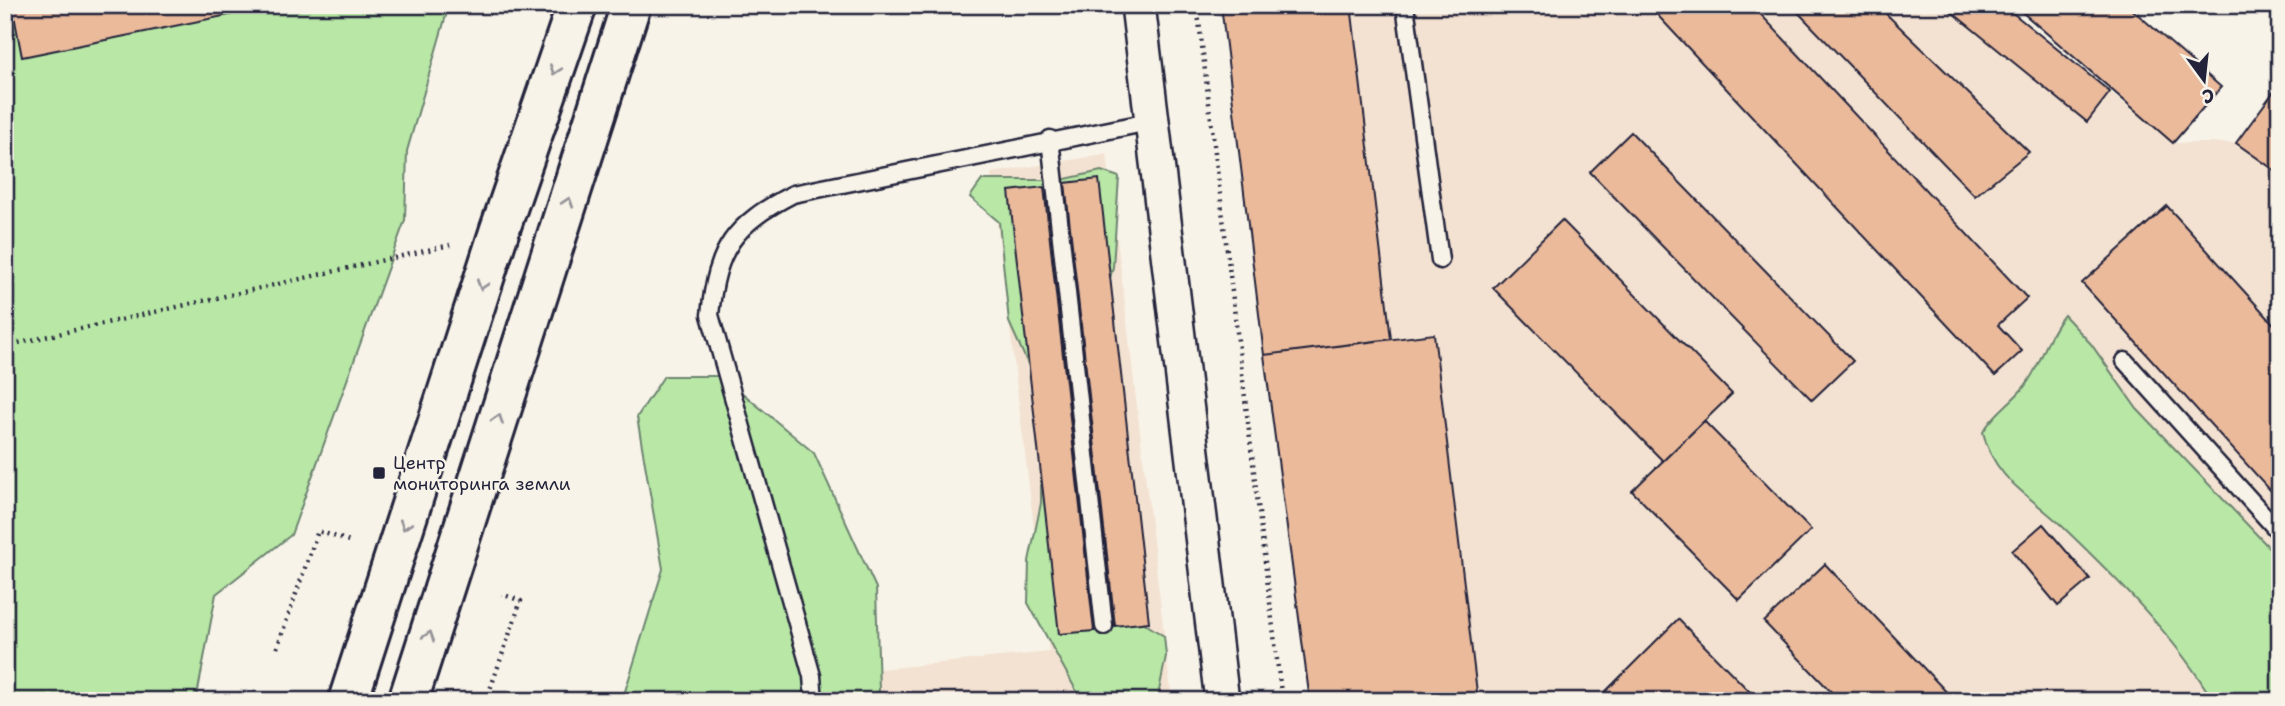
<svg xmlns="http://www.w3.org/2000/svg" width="2285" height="706" font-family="'Shantell Sans',sans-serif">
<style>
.built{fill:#f3e2d1}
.green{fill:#b8e7a6;stroke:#6d8470;stroke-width:2}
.building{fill:#eaba9b;stroke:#22223b;stroke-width:2}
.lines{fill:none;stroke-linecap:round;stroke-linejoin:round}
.lane-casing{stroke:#22223b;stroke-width:21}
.street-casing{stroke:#22223b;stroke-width:38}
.secondary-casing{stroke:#22223b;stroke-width:44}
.path{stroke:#22223b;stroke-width:4.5;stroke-dasharray:2 5;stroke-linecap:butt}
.lane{stroke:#f7f3e8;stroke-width:16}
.street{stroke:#f7f3e8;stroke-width:33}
.secondary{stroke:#f7f3e8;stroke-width:38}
.oneway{stroke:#97959a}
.poi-dot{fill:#22223b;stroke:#f7f3e8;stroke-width:2.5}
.labels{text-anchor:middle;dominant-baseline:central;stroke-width:5;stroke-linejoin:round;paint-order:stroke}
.poi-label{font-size:18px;fill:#22223b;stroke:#f7f3e8;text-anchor:start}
</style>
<rect width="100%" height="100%" fill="#f7f3e8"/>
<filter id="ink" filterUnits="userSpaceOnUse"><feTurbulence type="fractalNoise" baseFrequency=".0143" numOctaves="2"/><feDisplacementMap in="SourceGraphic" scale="14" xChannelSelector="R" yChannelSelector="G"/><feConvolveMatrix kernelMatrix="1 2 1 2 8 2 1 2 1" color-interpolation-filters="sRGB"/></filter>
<g filter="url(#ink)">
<path class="built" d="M 1221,5 L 2003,5 L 2173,143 L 2236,143 L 2280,174 L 2280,701 L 1310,701 Z
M 1107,154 L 1172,701 L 793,701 L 842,673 L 1049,652 L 991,173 Z"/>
<path class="green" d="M 5,5 L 449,5 L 407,151 L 405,220 L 291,535 L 216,594 L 197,696 L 202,701 L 5,701 Z
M 1101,171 L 1119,177 L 1113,267 L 1095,334 L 1101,476 L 1096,535 L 1116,595 L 1127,612 L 1164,636 L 1166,656 L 1157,701 L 1082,701 L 1028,603 L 1029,561 L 1041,503 L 1041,393 L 1009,322 L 999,222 L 970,197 L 982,180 L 1061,180 Z
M 2064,315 L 2091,344 L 2137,409 L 2280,559 L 2280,701 L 2213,701 C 2177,638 2115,577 2063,527 C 2030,495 1994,480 1983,432 C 1994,413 2010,404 2024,387 C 2042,365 2046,336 2064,315 Z
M 664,376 L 722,376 L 814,453 L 876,588 L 879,691 L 869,701 L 622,701 L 663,569 L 637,417 Z"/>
<path class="building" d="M 12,5 L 278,5 L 22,57 Z
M 1221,5 L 1351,5 L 1391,339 L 1264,355 Z
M 1648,5 L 1752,5 L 2027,298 L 1998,325 L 2022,351 L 1995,376 Z
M 1791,5 L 1877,5 L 2029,152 L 1975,196 Z
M 1943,5 L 2003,5 L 2110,92 L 2087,122 Z
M 2014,5 L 2127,5 L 2221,87 L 2173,143 Z
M 2280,83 L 2280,174 L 2236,143 Z
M 1631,132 L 1853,361 L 1812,400 L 1590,172 Z
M 1099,179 L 1149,622 L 1115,626 L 1065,183 Z
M 1044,187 L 1094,631 L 1059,634 L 1009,191 Z
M 2167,206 L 2280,331 L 2280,501 L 2082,283 Z
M 1562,220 L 1732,394 L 1663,461 L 1493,288 Z
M 1434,334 L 1478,701 L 1310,701 L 1264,355 Z
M 1704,421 L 1811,530 L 1739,600 L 1632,491 Z
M 2043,524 L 2090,579 L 2058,606 L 2012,551 Z
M 1825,564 L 1955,701 L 1840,701 L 1764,622 Z
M 1678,619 L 1759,701 L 1596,701 Z"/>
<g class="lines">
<defs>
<path id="lane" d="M 1405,5 L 1440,260
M 1050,139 L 1104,626
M 2125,361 L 2280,533
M 814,701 L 812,676 L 710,315 C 717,248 733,225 793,194 L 1154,121"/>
<path id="street" d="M 1138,5 L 1222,701"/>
<path id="secondary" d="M 348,701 L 499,232 L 577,5
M 408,701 L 631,5"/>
</defs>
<use href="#lane" class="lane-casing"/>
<use href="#street" class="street-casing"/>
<use href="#secondary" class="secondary-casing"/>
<path class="path" d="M 1197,5 L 1282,701
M 5,346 L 450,245
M 277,648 L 318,531 L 349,541
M 486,701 L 521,601 L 502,594"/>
<use href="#lane" class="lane"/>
<use href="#street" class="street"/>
<use href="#secondary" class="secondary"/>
</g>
<defs><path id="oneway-chevron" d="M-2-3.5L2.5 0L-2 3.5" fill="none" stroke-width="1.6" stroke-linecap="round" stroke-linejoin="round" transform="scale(1.75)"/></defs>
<g class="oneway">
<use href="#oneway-chevron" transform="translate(555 70) rotate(109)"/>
<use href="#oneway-chevron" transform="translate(568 202) rotate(-72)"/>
<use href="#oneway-chevron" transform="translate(482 285) rotate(108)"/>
<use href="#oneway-chevron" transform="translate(498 419) rotate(-72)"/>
<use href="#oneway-chevron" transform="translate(405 525) rotate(108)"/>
<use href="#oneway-chevron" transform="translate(429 636) rotate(-72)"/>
</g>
</g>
<rect class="poi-dot" x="372" y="466" width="14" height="14" rx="3.5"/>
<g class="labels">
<g class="poi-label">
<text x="393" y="463">Центр<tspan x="393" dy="21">мониторинга земли</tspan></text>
</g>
</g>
<rect width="2285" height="706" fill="none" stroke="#f7f3e8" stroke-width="28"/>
<rect x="14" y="14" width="2257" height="678" fill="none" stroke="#22223b" stroke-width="2.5" filter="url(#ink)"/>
<g transform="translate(2204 80) rotate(165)" stroke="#f7f3e8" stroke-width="5" paint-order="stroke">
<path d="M0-5L12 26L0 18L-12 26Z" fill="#22223b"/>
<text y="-10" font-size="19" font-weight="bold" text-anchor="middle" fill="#22223b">С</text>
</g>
</svg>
